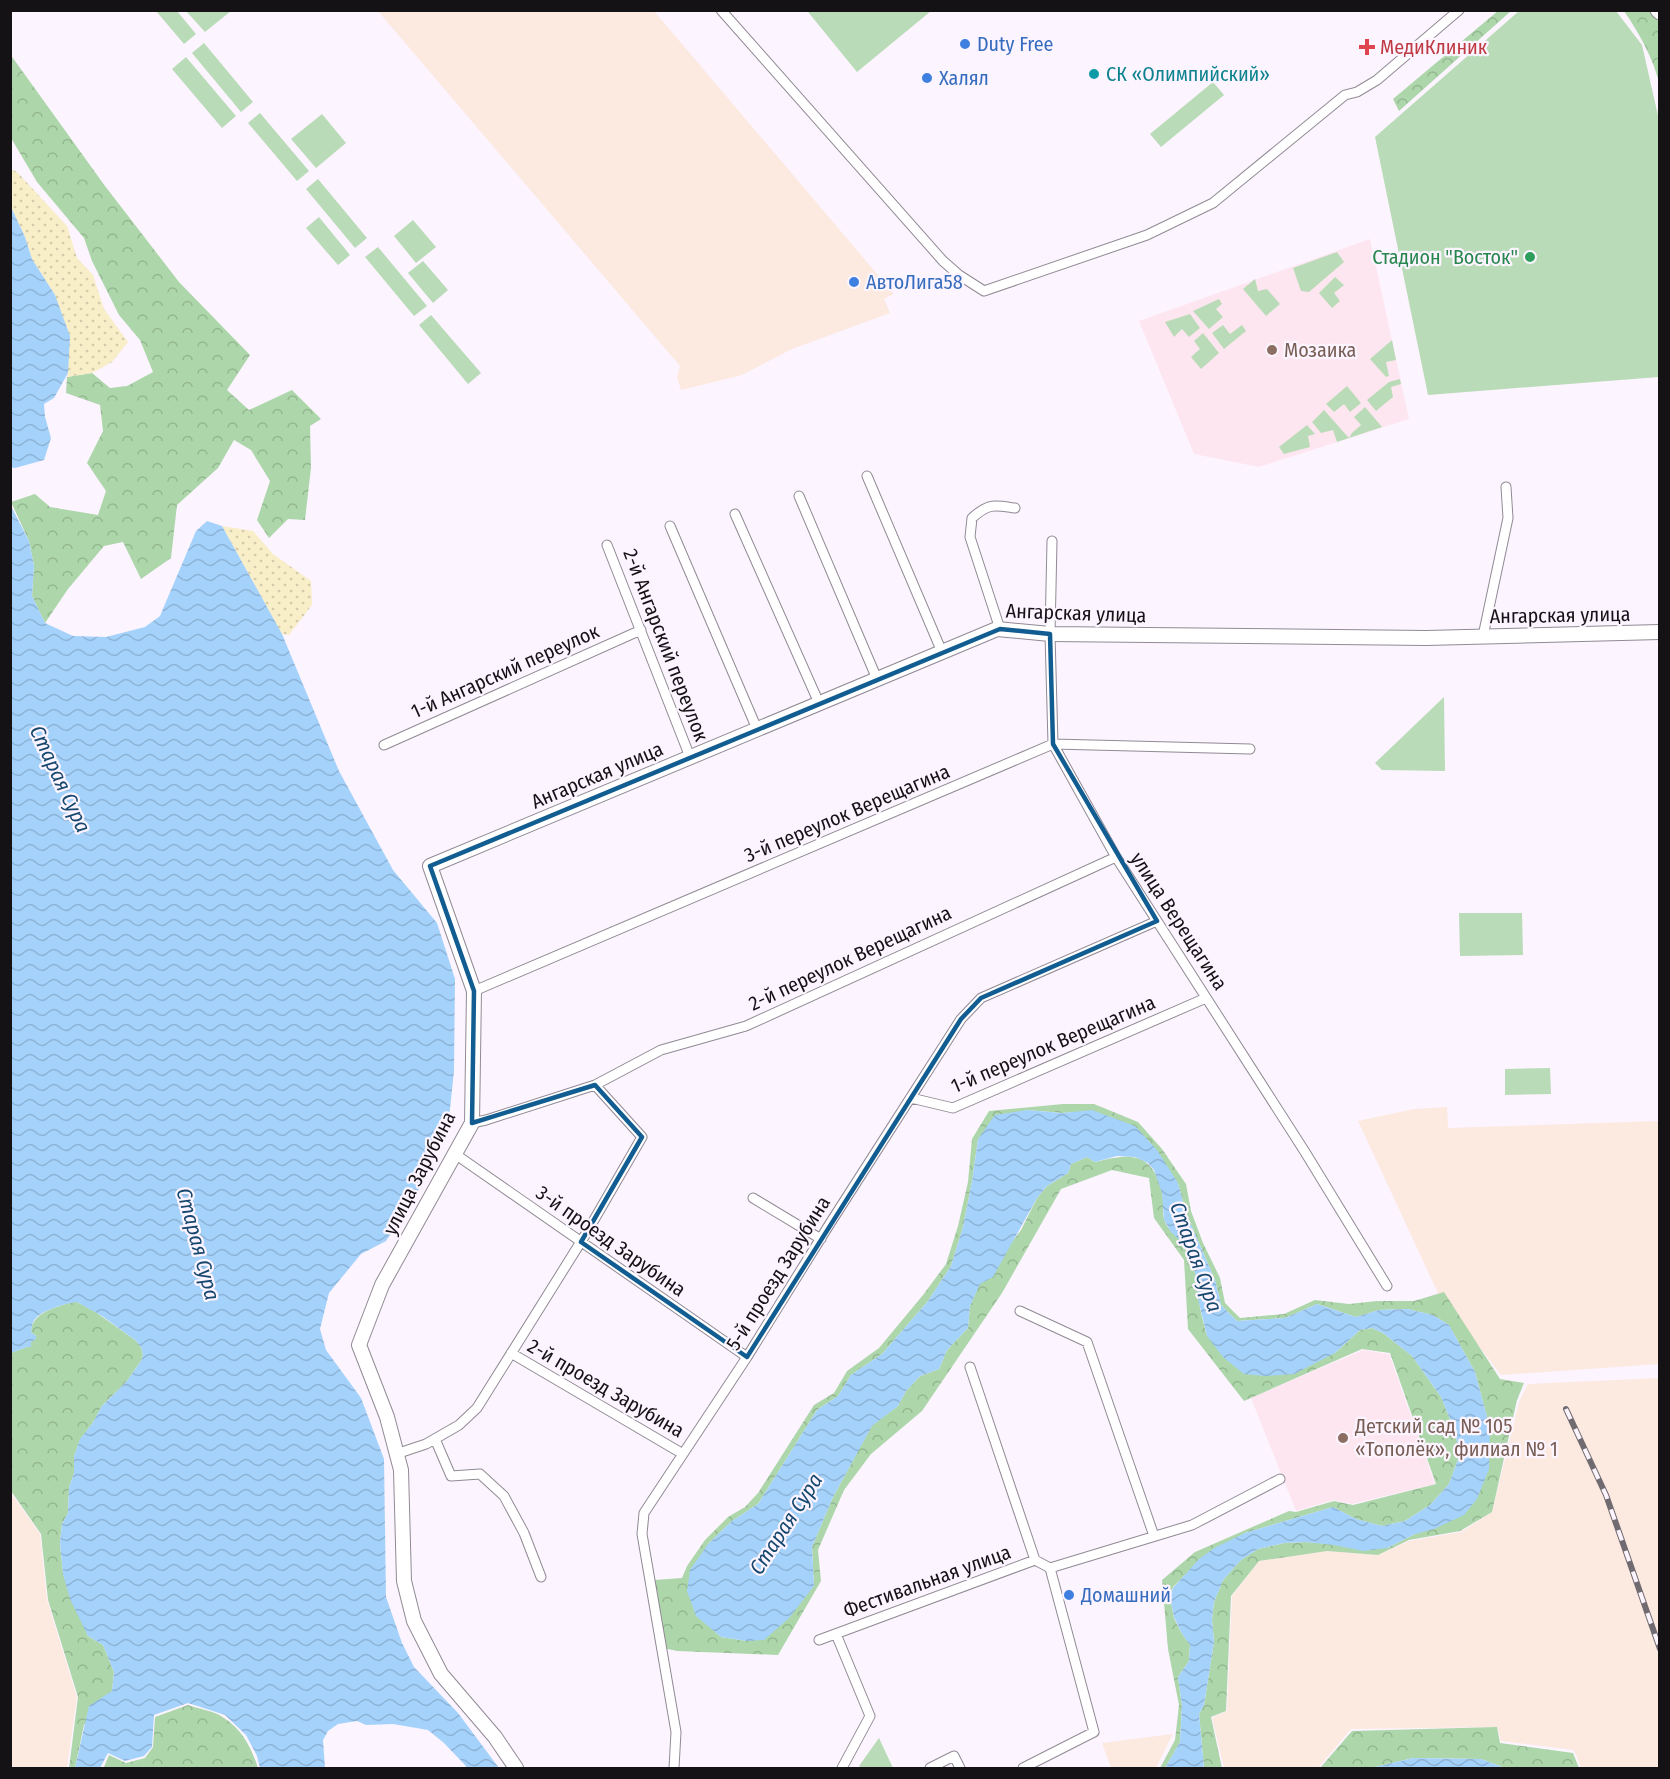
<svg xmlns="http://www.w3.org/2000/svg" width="1670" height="1779" font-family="'Fira Sans Condensed',sans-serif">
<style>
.industrial{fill:#fce9e0}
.education{fill:#fee6f0}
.green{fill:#b9dbb7}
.forest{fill:url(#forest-crowns)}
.sand{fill:url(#sand-dots)}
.water{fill:url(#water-waves)}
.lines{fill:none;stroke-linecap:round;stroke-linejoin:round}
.street-casing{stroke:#918a94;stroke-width:11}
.secondary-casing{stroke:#918a94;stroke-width:16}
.primary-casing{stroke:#918a94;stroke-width:17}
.street{stroke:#fff;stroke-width:9}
.secondary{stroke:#fff;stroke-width:14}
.primary{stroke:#fff;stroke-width:15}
.rail-casing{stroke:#706b71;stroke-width:6}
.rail{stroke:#fcf4ff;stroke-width:4;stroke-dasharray:11;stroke-linecap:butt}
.marked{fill:none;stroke:#115d91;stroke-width:4.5;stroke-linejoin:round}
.shop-dot{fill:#3f7fe0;stroke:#fcf4ff;stroke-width:2}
.health-dot{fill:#e0444e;stroke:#fcf4ff;stroke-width:2}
.culture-dot{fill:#0f9aa8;stroke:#fcf4ff;stroke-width:2}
.leisure-dot{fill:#2e9e5b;stroke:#fcf4ff;stroke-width:2}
.education-dot{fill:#8d6e63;stroke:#fcf4ff;stroke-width:2}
.labels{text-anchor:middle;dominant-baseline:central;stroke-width:4.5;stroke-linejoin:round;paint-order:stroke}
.shop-label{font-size:20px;fill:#366cbe;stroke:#fcf4ff;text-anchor:start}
.health-label{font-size:20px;fill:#be3a42;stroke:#fcf4ff;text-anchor:start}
.culture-label{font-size:20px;fill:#0d838f;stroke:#fcf4ff;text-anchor:start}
.leisure-label{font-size:20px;fill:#27864d;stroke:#fcf4ff;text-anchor:end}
.education-label{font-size:20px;fill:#785e54;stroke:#fcf4ff;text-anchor:start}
.street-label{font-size:20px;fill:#151215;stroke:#fcf4ff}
.water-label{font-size:21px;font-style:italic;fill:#16476e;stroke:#fcf4ff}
</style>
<defs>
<pattern id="forest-crowns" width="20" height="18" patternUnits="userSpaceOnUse" patternTransform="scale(1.5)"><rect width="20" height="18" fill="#add6aa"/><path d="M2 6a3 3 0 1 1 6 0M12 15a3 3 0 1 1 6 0" fill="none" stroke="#94b791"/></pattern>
<pattern id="sand-dots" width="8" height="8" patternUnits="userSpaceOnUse" patternTransform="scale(1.5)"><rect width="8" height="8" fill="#f8eec8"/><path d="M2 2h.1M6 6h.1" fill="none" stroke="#d4cbab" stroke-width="1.8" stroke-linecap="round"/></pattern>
<pattern id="water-waves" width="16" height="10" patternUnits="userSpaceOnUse" patternTransform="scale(1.5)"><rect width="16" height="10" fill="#a5d2fb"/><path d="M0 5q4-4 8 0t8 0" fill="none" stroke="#8db3d6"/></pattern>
</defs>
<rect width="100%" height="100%" fill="#fcf4ff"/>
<path class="industrial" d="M 378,11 L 654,11 L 894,294 L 884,299 L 890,313 L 792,349 L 742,375 L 681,390 L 677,377 L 680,366 Z
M 1447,1107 L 1448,1128 L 1659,1121 L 1659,1364 L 1501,1375 L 1438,1293 L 1358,1121 L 1414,1109 Z
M 1659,1378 L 1659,1768 L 1581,1768 L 1574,1750 L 1501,1741 L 1497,1727 L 1351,1729 L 1318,1768 L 1224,1768 L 1212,1718 L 1227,1711 L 1232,1596 L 1259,1561 L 1327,1551 L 1378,1555 L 1409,1541 L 1461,1532 L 1492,1512 L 1519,1402 L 1528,1384 Z
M 11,1493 L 40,1534 L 47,1600 L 77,1697 L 67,1768 L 11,1768 Z
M 1173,1734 L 1156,1768 L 1111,1768 L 1102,1743 Z"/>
<path class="education" d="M 1370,239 L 1409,419 L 1259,467 L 1194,454 L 1139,321 Z
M 1363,1350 L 1389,1354 L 1435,1484 L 1352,1504 L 1334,1500 L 1296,1511 L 1251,1398 Z"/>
<path class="green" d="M 156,11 L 177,11 L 196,34 L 184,44 Z
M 186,11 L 231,11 L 205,32 Z
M 810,11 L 810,10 L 931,11 L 857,72 L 808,12 Z
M 1519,11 L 1616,11 L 1642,45 L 1659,120 L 1659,377 L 1428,395 L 1375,137 Z
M 204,43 L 253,102 L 241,112 L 192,53 Z
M 186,57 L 236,116 L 222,128 L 172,69 Z
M 1213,82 L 1224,95 L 1161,147 L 1150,134 Z
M 260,113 L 309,171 L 297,181 L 248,123 Z
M 322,114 L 346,143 L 316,168 L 291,139 Z
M 318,179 L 367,238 L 355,248 L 306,189 Z
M 319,217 L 350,255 L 338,265 L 306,228 Z
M 413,220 L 436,247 L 416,263 L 394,236 Z
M 378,247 L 427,306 L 414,316 L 365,257 Z
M 1337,252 L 1344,262 L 1309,292 L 1301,291 L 1293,268 Z
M 423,261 L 448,290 L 433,303 L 408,273 Z
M 1335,277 L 1344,285 L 1334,293 L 1340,301 L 1332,308 L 1319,293 Z
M 1255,279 L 1258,291 L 1267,289 L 1280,304 L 1266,316 L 1243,289 Z
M 1219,299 L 1222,304 L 1216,309 L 1223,317 L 1209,329 L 1193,311 Z
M 1190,314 L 1200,328 L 1189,337 L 1182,329 L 1174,337 L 1165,322 Z
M 431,315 L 481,373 L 468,384 L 419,325 Z
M 1223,325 L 1230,334 L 1242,325 L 1246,331 L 1224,349 L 1212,333 Z
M 1203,333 L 1219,353 L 1201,369 L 1191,357 L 1200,349 L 1194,341 Z
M 1392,340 L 1396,360 L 1386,362 L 1389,376 L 1386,377 L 1370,359 Z
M 1400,379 L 1401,384 L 1391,387 L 1393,397 L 1376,411 L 1367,400 L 1389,382 Z
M 1347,386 L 1361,403 L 1350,412 L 1344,404 L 1334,412 L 1326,404 Z
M 1365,407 L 1382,427 L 1337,442 L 1333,430 L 1321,433 L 1312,422 L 1324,410 L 1349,438 L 1352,433 L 1361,425 L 1354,417 Z
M 1307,425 L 1315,434 L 1308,436 L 1310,447 L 1284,454 L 1279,447 Z
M 1444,697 L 1445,771 L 1382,770 L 1375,763 Z
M 1459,913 L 1522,913 L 1523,955 L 1460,956 Z
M 1550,1068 L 1551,1094 L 1505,1095 L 1505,1069 Z
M 879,1738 L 893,1768 L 861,1768 L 859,1766 Z"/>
<path class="forest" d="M 1499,10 L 1511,11 L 1399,111 L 1393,99 Z
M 1624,11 L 1651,11 L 1659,21 L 1659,82 C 1652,56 1639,33 1624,11 Z
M 10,54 L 105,186 L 179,282 L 250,355 L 227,390 L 249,410 L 292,390 L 321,419 L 310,426 L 311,468 L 305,520 L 288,519 L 269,538 L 257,520 L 270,481 L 251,450 L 234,440 L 218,468 L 177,505 L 171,558 L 141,579 L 123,542 L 104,546 L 68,589 L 45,623 L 32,596 L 34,566 L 29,541 L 11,502 L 35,494 L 50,507 L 98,515 L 106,491 L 87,463 L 103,431 L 100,405 L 66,393 L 67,377 L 92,373 L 110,388 L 127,386 L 153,372 L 140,340 L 119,315 L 92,261 L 84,238 L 37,182 L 11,138 Z
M 1063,1104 L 1094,1104 L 1138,1122 L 1162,1149 L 1186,1184 L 1191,1211 L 1203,1243 L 1220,1278 L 1225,1303 L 1240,1318 L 1284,1314 L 1315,1300 L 1349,1304 L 1377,1301 L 1414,1301 L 1444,1292 L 1500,1379 L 1524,1383 L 1517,1400 L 1492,1512 L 1460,1531 L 1409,1540 L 1378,1555 L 1327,1551 L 1259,1561 L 1231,1596 L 1226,1711 L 1211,1717 L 1222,1768 L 1204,1768 L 1199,1714 L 1204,1705 L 1214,1642 L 1212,1619 L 1214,1602 L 1223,1580 L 1241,1560 L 1258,1549 L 1284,1543 L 1305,1542 L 1387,1548 L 1415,1534 L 1490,1428 L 1475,1372 L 1449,1325 L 1433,1315 L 1407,1309 L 1379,1310 L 1356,1317 L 1317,1304 L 1285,1318 L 1237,1321 L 1221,1305 L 1215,1280 L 1186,1213 L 1178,1183 L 1092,1111 L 1062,1113 L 1027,1110 L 978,1139 L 972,1181 L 963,1227 L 951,1266 L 928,1301 L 882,1354 L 851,1375 L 838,1396 L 817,1410 L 758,1504 L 732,1521 L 708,1544 L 696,1615 L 721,1637 L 747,1641 L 814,1586 L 812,1547 L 833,1497 L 872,1425 L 898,1406 L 906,1391 L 920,1376 L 939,1369 L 947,1350 L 968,1328 L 970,1306 L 980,1283 L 1021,1230 L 1037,1198 L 1047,1186 L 1068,1173 L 1071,1164 L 1087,1157 L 1095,1162 C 1130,1153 1152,1151 1162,1192 C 1164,1200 1162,1210 1164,1219 C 1167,1232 1181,1236 1187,1247 C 1195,1259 1196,1286 1199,1300 C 1200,1312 1204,1324 1207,1336 L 1335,1353 L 1360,1330 L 1372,1328 L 1383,1333 L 1412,1356 L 1441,1397 L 1454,1429 L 1460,1454 L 1449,1484 L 1430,1505 L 1405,1521 L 1382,1526 L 1356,1519 L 1333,1507 L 1245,1533 L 1186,1574 L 1173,1587 L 1170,1597 L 1174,1618 L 1181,1632 L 1190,1645 L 1189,1661 L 1178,1677 L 1182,1705 L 1180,1742 L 1165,1768 L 1160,1768 L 1175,1740 L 1179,1705 L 1168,1649 L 1162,1580 L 1195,1552 L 1289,1511 L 1296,1512 L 1334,1501 L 1353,1505 L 1436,1484 L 1390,1353 L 1362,1349 L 1244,1401 L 1188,1329 L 1184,1260 L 1154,1218 L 1149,1178 L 1112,1170 L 1061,1189 L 1002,1293 L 922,1411 L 871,1454 L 844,1490 L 818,1550 L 821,1581 L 778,1655 L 677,1651 L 663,1648 L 654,1580 L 682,1578 L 687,1566 L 705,1540 L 728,1517 L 745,1507 L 758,1493 L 814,1405 L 834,1393 L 847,1371 L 879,1348 L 923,1295 L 946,1264 L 958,1226 L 968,1182 L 972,1139 L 989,1111 Z
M 71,1302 L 77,1302 L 94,1311 L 135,1340 L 141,1347 L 143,1355 L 141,1361 L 127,1381 L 102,1406 L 92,1424 L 80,1440 L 74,1457 L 74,1473 L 69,1488 L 68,1513 L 62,1524 L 60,1542 L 63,1574 L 88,1636 L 103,1645 L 114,1672 L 112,1691 L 84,1725 L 75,1768 L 69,1768 L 78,1697 L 48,1600 L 41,1534 L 11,1491 L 10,1353 L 27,1347 L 36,1336 L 31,1332 C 32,1312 55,1308 71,1302 Z
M 188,1705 C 199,1709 215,1711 224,1718 C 242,1729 252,1749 258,1768 L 116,1768 L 104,1767 L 109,1755 L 126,1763 L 145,1758 L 153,1747 L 155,1717 Z
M 1497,1727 L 1500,1743 L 1573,1753 L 1579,1768 L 1505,1768 L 1481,1759 L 1413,1758 L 1371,1768 L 1320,1768 L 1352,1731 Z"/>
<path class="sand" d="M 11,169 L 17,172 L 67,226 L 77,258 L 93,275 L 104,309 L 128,342 L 112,362 L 92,373 L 67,377 L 68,373 L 55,295 L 32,259 L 25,237 L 11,207 Z
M 222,526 L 253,531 L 273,554 L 311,581 L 312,605 L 289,635 L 282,634 Z"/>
<path class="water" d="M 11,207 L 25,237 L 32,259 L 55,295 L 70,336 L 68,373 L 54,398 L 44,404 L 45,417 L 51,438 L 44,460 L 15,468 L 10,467 Z
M 10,504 L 29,541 L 34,566 L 32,596 L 45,623 L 73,636 L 106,637 L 145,627 L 160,616 L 196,531 L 207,521 L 222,526 L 282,634 L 339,771 L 393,870 L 437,923 L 455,979 L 454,1071 L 449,1118 L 415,1198 L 386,1241 L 361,1254 L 329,1293 L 320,1329 L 326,1350 L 361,1398 L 384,1459 L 386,1597 L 402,1643 L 414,1667 L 458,1713 L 499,1768 L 467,1768 L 465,1765 L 444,1743 L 428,1730 L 393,1724 L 366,1725 L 357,1721 L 338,1724 L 328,1731 L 323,1740 L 325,1768 L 260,1768 L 257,1756 L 246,1735 L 225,1715 L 188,1703 L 154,1715 L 152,1747 L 144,1756 L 125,1761 L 108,1753 L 100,1768 L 75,1768 L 89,1706 L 112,1691 L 114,1672 L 103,1645 L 88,1636 L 70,1599 L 63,1574 L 60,1542 L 62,1524 L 68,1513 L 69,1488 L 74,1473 L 74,1457 L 80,1439 L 92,1424 L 102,1406 L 127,1381 L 141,1361 L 143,1355 L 141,1347 L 135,1340 L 102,1316 L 77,1302 C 66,1303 43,1310 36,1318 C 32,1322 32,1327 31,1332 L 36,1336 L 36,1339 L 31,1342 L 31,1347 L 27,1347 L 11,1353 Z
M 1027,1110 L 1062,1113 L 1092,1110 L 1135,1126 L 1157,1150 L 1178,1183 L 1186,1213 L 1215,1280 L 1221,1305 L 1237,1321 L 1285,1318 L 1317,1304 L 1356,1317 L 1379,1310 L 1407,1309 L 1433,1315 L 1449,1325 L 1475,1372 L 1490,1428 L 1489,1469 L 1477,1499 L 1464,1515 L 1434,1529 L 1415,1534 L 1387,1548 L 1363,1551 L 1334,1545 L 1305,1542 L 1284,1543 L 1258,1549 L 1241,1560 L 1223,1580 L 1214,1602 L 1212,1619 L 1214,1642 L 1204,1705 L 1199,1714 L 1204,1768 L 1165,1768 L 1180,1742 L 1182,1705 L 1178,1677 L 1189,1661 L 1190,1645 L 1181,1632 L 1174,1617 L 1170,1597 L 1173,1588 L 1199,1559 L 1216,1547 L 1245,1533 L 1333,1507 L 1356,1519 L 1382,1526 L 1405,1521 L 1430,1505 L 1449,1484 L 1460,1454 L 1454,1429 L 1441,1397 L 1412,1356 L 1383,1333 L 1372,1328 L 1360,1330 L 1335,1353 L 1294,1374 L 1265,1376 L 1244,1374 L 1223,1357 L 1207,1336 L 1199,1303 L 1195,1273 L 1187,1247 L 1171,1232 L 1164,1220 L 1162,1193 L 1154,1170 L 1148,1163 L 1135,1157 L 1117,1156 L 1095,1162 L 1087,1157 L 1071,1164 L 1068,1173 L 1047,1186 L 1037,1198 L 993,1277 L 980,1284 L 970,1306 L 968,1328 L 947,1350 L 939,1369 L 920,1376 L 906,1391 L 898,1406 L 872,1426 L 833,1497 L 812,1547 L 814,1586 L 789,1618 L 764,1640 L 747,1641 L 721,1637 L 696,1616 L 687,1591 L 690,1570 L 708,1544 L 732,1521 L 758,1504 L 817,1410 L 838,1396 L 851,1375 L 882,1354 L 928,1301 L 951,1266 L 963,1227 L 972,1181 L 978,1139 L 995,1115 Z
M 1413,1758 L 1481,1759 L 1505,1768 L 1371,1768 Z"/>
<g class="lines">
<defs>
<path id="street" d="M 721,10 L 943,261 L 959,275 L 984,291 L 1147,235 L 1213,203 L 1345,95 L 1357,92 L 1377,80 L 1459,10
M 867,476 L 942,652
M 799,496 L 877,679
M 735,514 L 819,703
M 670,526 L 757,729
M 1052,541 L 1050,634 L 1053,744 L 1116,857 L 1305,1152 L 1387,1286
M 607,545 L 690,757
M 1000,629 L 970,537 L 972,518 C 989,503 993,505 1015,508
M 1483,636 L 1508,518 L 1506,487
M 384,745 L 641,630
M 474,991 L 1053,744 L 1250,749
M 911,1098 L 953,1108 L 1206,998
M 472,1123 L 486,1120 L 595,1085 L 661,1050 L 746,1026 L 1116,857
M 455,1154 L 747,1357
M 753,1198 L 821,1239
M 1020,1311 L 1087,1342 L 1154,1536
M 511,1353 L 683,1454
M 970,1367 L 1035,1560
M 435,1439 L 451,1476 L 480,1474 L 504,1496 L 524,1533 L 541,1577
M 396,1454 L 426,1444 L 459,1425 L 477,1408 L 587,1232 L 642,1137 L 595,1085
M 836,1634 L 870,1716 L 842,1768
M 819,1640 L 1035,1560 L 1050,1568 L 1192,1525 L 1280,1479
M 674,1768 L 676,1732 L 642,1534 L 644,1513 L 747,1357 L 829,1225 L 961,1019 L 981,998 L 1157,921
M 930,1768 L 954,1756 L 960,1768
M 1023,1768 L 1094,1732 L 1050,1568"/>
<path id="secondary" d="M 516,1768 L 495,1737 L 441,1674 L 414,1621 L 404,1581 L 401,1470 L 387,1417 L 359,1345 L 382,1285 L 472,1123 L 474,991 L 430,866 L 997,629 L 1050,634 L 1426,638 L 1660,632"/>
<path id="primary" d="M 1658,10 L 1660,12"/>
</defs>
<use href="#street" class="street-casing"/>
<use href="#secondary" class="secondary-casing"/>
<use href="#primary" class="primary-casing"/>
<use href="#street" class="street"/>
<use href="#secondary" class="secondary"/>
<use href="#primary" class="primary"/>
<defs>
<path id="rail" d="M 1566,1409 L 1606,1495 L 1660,1649"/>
</defs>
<use href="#rail" class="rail-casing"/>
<use href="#rail" class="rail"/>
</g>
<path class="marked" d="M 1000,629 L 1050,634 L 1053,744 L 1157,921 L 981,998 L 961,1019 L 747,1357 L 581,1242 L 642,1137 L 595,1085 L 472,1123 L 474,991 L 430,866 Z"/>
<g class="shop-dot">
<circle cx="965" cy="44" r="6"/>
<circle cx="927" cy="78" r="6"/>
<circle cx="854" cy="282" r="6"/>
<circle cx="1069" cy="1595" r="6"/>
</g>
<path class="health-dot" d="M1364 38h6v6h6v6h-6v6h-6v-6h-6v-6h6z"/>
<circle class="culture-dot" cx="1094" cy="74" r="6"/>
<circle class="leisure-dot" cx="1530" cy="257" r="6"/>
<g class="education-dot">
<circle cx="1272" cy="350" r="6"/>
<circle cx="1343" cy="1438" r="6"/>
</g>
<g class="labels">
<g class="shop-label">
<text x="977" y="44">Duty Free</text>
<text x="939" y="78">Халял</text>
<text x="866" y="282">АвтоЛига58</text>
<text x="1081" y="1595">Домашний</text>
</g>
<g class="health-label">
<text x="1380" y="47">МедиКлиник</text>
</g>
<g class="culture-label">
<text x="1106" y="74">СК «Олимпийский»</text>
</g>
<g class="leisure-label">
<text x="1518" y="257">Стадион "Восток"</text>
</g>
<g class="education-label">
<text x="1284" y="350">Мозаика</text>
<text x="1355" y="1426">Детский сад № 105<tspan x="1355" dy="23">«Тополёк», филиал № 1</tspan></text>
</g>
<g class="street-label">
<text transform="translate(1076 613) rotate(2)">Ангарская улица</text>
<text transform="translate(1560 615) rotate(-1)">Ангарская улица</text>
<text transform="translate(666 645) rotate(69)">2-й Ангарский переулок</text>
<text transform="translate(505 671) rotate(-24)">1-й Ангарский переулок</text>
<text transform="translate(597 775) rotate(-23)">Ангарская улица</text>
<text transform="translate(847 813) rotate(-23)">3-й переулок Верещагина</text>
<text transform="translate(1179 921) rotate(57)">улица Верещагина</text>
<text transform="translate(850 958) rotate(-25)">2-й переулок Верещагина</text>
<text transform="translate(1053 1044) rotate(-23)">1-й переулок Верещагина</text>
<text transform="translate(419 1173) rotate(-63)">улица Зарубина</text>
<text transform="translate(611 1241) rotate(35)">3-й проезд Зарубина</text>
<text transform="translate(778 1273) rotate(-58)">5-й проезд Зарубина</text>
<text transform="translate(606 1388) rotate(30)">2-й проезд Зарубина</text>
<text transform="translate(927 1581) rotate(-20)">Фестивальная улица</text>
</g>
<g class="water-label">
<text transform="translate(60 779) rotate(65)">Старая Сура</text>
<text transform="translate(198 1244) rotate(75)">Старая Сура</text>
<text transform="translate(1196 1257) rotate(70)">Старая Сура</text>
<text transform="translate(786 1524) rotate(-57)">Старая Сура</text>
</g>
</g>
<rect width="1670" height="1779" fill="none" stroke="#151215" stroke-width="24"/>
</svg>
